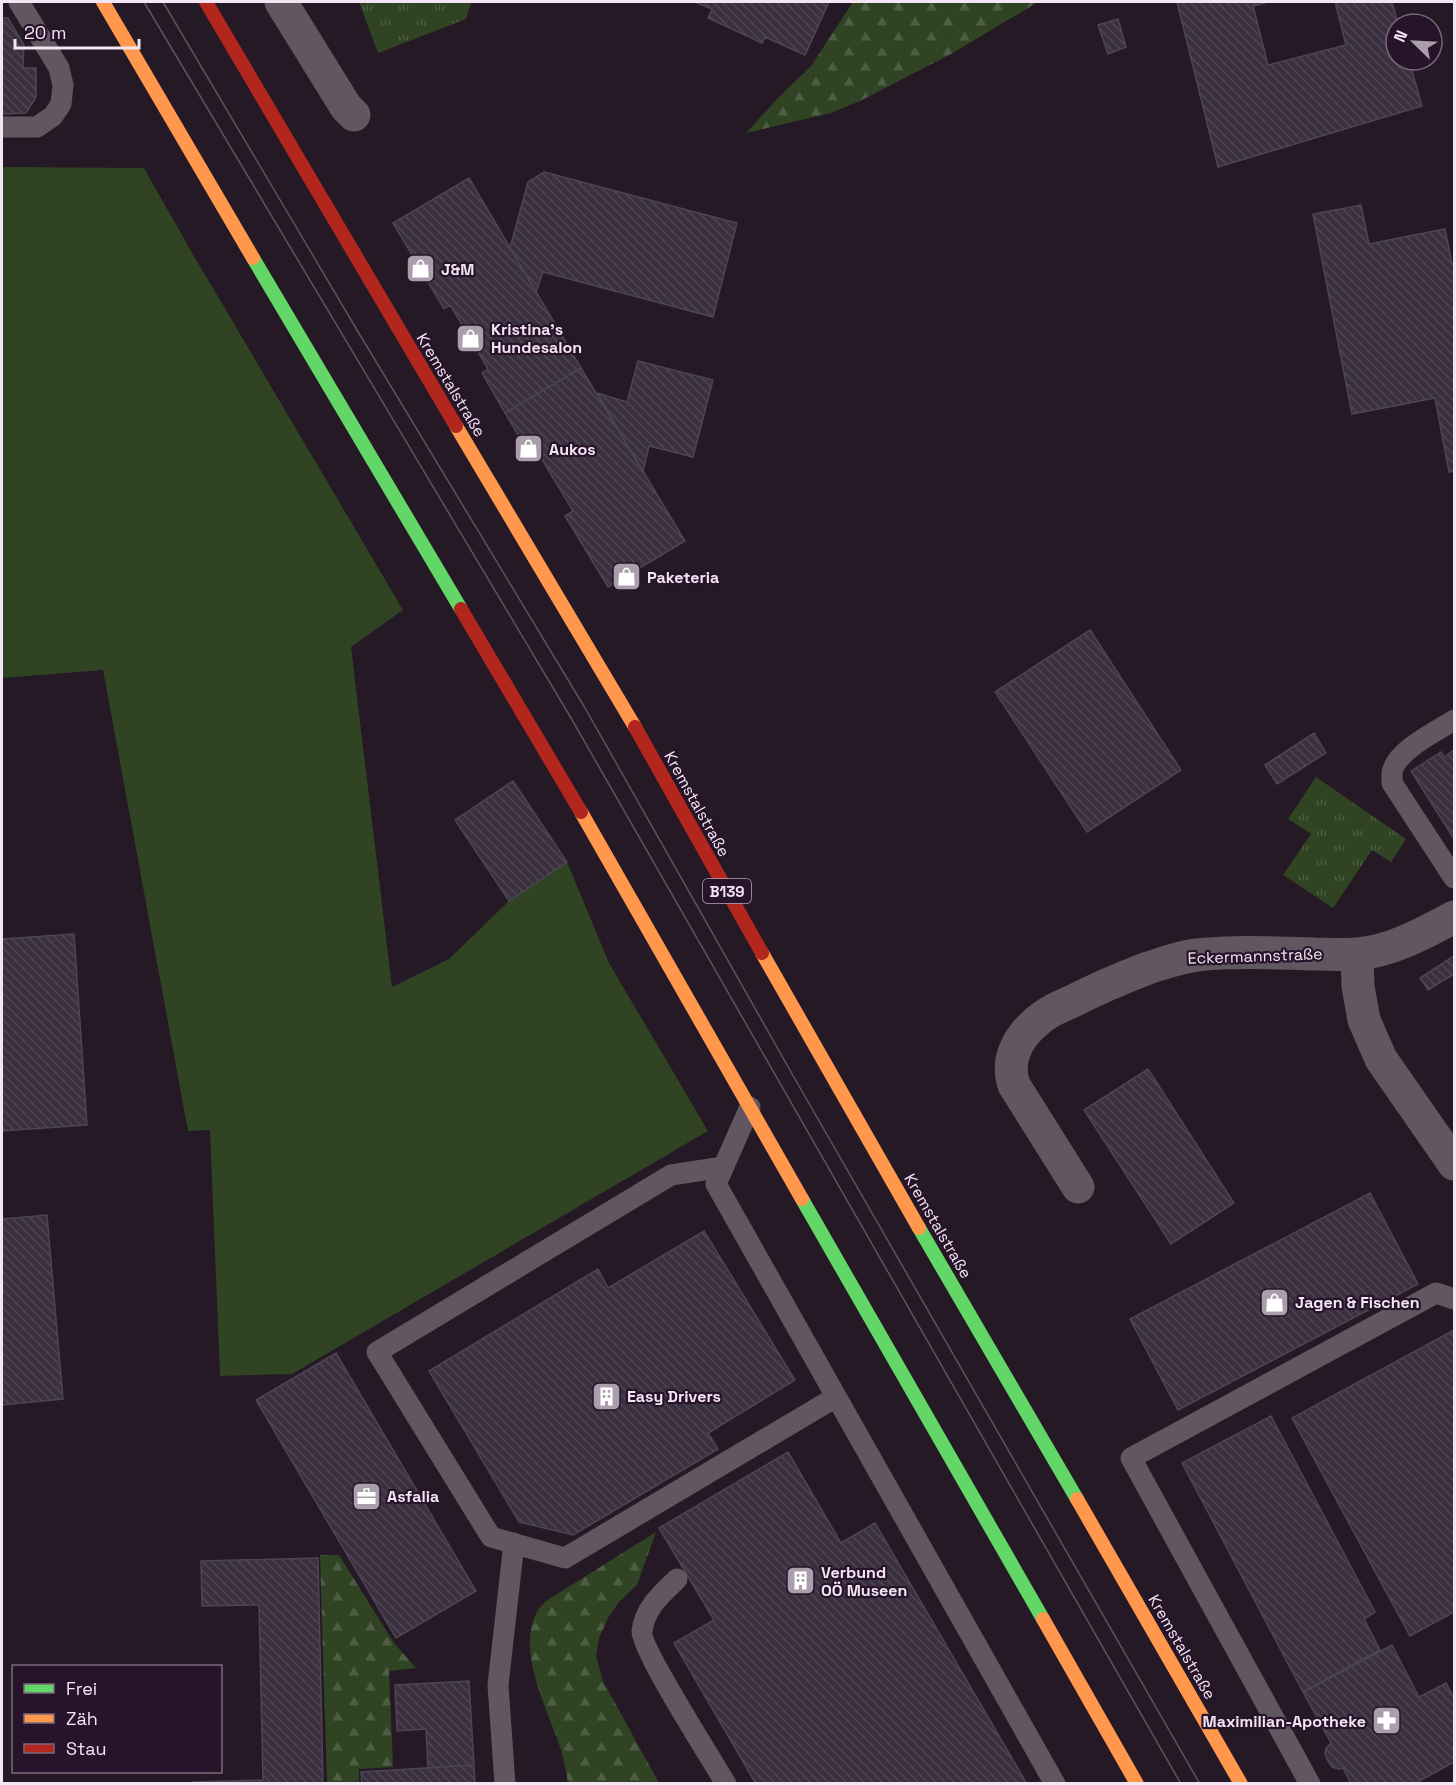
<svg xmlns="http://www.w3.org/2000/svg" width="1456" height="1785" font-family="'Space Grotesk',sans-serif">
<style>
.grass{fill:#304323}
.forest{fill:url(#forest-firs)}
.park{fill:url(#park-tufts)}
.building{fill:url(#building-back-hatch);stroke:#4d4551;stroke-width:1.5}
.lines{fill:none;stroke-linecap:round;stroke-linejoin:round}
.lane{stroke:#605761;stroke-width:21}
.street{stroke:#605761;stroke-width:33}
.fast{stroke:#63d668;stroke-width:14}
.slow{stroke:#ff974d;stroke-width:14}
.jam{stroke:#b3261e;stroke-width:14}
.tram{stroke:#5d545e;stroke-width:1.5}
.labels{text-anchor:middle;dominant-baseline:central;stroke-width:4.5;stroke-linejoin:round;paint-order:stroke}
.shield{fill:#28142a;stroke:#b6a6b7;stroke-width:1.5}
.shield-label{font-size:15px;font-weight:bold;fill:#f3e5f4}
.poi-label{font-size:16px;font-weight:bold;fill:#f3e5f4;stroke:#28142a;text-anchor:start}
.street-label{font-size:16px;fill:#f3e5f4;stroke:#28142a}
</style>
<defs>
<pattern id="forest-firs" width="22" height="20" patternUnits="userSpaceOnUse" patternTransform="scale(1.5)"><rect width="22" height="20" fill="#304323"/><path d="M5 1l3.5 6h-7zM16 11l3.5 6h-7z" fill="#4e5e44"/></pattern>
<pattern id="park-tufts" width="24" height="20" patternUnits="userSpaceOnUse" patternTransform="scale(1.5)"><rect width="24" height="20" fill="#304323"/><path d="M3 7l-1-3M5 7V3M7 7l1-3M15 17l-1-3M17 17v-4M19 17l1-3" fill="none" stroke="#4e5e44"/></pattern>
<pattern id="building-back-hatch" width="6" height="6" patternUnits="userSpaceOnUse" patternTransform="scale(1.5)"><rect width="6" height="6" fill="#3b3040"/><path d="M-1 5l2 2M0 0l6 6M5-1l2 2" fill="none" stroke="#4e4453"/></pattern>
</defs>
<rect width="100%" height="100%" fill="#241925"/>
<path class="grass" d="M 2,167 L 144,168 L 191,251 L 403,610 L 351,647 L 392,987 L 449,959 L 509,901 L 567,862 L 609,963 L 708,1131 L 292,1374 L 220,1376 L 210,1130 L 188,1131 L 103,670 L 2,678 Z"/>
<path class="forest" d="M 853,2 L 1038,2 L 951,54 L 860,101 L 831,113 L 746,133 L 778,98 L 811,66 Z
M 656,1532 L 637,1585 L 619,1602 L 608,1618 L 599,1638 L 596,1656 L 603,1681 L 659,1783 L 568,1783 C 566,1768 562,1752 557,1738 C 544,1703 517,1648 537,1612 C 539,1608 543,1604 546,1601 Z
M 320,1555 L 339,1555 L 394,1643 L 416,1668 L 389,1671 L 393,1767 L 359,1769 L 359,1783 L 327,1783 Z"/>
<path class="park" d="M 359,2 L 471,2 L 466,19 L 378,53 Z
M 1316,777 L 1406,839 L 1391,862 L 1372,850 L 1333,908 L 1283,875 L 1311,834 L 1288,819 Z"/>
<path class="building" d="M 695,2 L 829,2 L 805,55 L 765,37 L 762,43 L 708,18 L 712,9 Z
M 1177,2 L 1269,2 L 1253,6 L 1268,65 L 1346,45 L 1335,2 L 1392,2 L 1398,24 L 1396,24 L 1396,60 L 1409,60 L 1422,106 L 1218,167 Z
M 2,18 L 8,18 L 24,45 L 23,68 L 36,68 L 36,97 L 26,113 L 2,114 Z
M 1118,19 L 1126,47 L 1108,54 L 1098,25 Z
M 544,172 L 737,223 L 713,317 L 543,272 L 536,292 L 510,248 L 528,182 Z
M 469,178 L 581,368 L 505,413 L 482,373 L 488,369 L 470,338 L 450,305 L 444,309 L 393,223 Z
M 1361,205 L 1369,244 L 1445,229 L 1452,264 L 1454,264 L 1454,471 L 1449,472 L 1435,398 L 1352,414 L 1313,214 Z
M 638,361 L 713,380 L 693,457 L 649,446 L 643,472 L 597,393 L 627,402 Z
M 581,368 L 685,541 L 608,587 L 565,516 L 573,511 L 534,446 L 527,450 L 505,413 Z
M 1090,630 L 1181,770 L 1087,832 L 995,692 Z
M 1314,733 L 1326,753 L 1277,784 L 1265,765 Z
M 1454,750 L 1454,839 L 1411,771 L 1441,752 L 1444,757 Z
M 513,781 L 567,862 L 509,901 L 455,820 Z
M 74,934 L 87,1125 L 2,1131 L 2,939 Z
M 1454,956 L 1454,974 L 1428,990 L 1420,978 Z
M 1148,1069 L 1234,1203 L 1171,1244 L 1084,1110 Z
M 1370,1193 L 1418,1284 L 1178,1410 L 1130,1319 Z
M 47,1215 L 63,1399 L 2,1405 L 2,1219 Z
M 704,1231 L 795,1380 L 708,1433 L 718,1449 L 573,1535 L 519,1522 L 429,1371 L 598,1269 L 608,1288 Z
M 1454,1330 L 1454,1612 L 1410,1636 L 1292,1418 Z
M 336,1353 L 476,1591 L 396,1638 L 256,1400 Z
M 1271,1416 L 1375,1612 L 1364,1619 L 1380,1650 L 1303,1692 L 1182,1463 Z
M 788,1452 L 841,1543 L 875,1523 L 1027,1784 L 756,1784 L 674,1643 L 714,1620 L 659,1528 Z
M 318,1558 L 323,1784 L 192,1784 L 192,1782 L 263,1780 L 259,1605 L 202,1606 L 201,1561 Z
M 1392,1645 L 1419,1697 L 1446,1683 L 1454,1698 L 1454,1762 L 1414,1784 L 1351,1784 L 1343,1768 L 1339,1769 L 1332,1767 L 1328,1761 L 1325,1754 L 1326,1748 L 1331,1743 L 1303,1692 Z
M 469,1681 L 474,1765 L 428,1768 L 426,1729 L 397,1731 L 395,1685 Z
M 474,1765 L 475,1784 L 362,1784 L 361,1772 Z"/>
<g class="lines">
<path class="lane" d="M 2,127 L 37,127 L 53,116 L 61,104 L 63,85 L 59,68 L 19,2
M 1454,720 C 1437,731 1395,751 1392,773 C 1392,776 1392,780 1392,783 L 1454,878
M 750,1107 L 716,1184 L 1055,1784
M 723,1167 L 671,1175 L 377,1352 L 491,1537 L 565,1558 L 836,1397
M 677,1579 C 662,1594 645,1607 642,1631 C 640,1648 713,1761 726,1784
M 505,1784 L 498,1685 L 514,1543
M 1310,1784 L 1131,1458 L 1436,1293 L 1454,1299"/>
<path class="street" d="M 281,2 L 346,107 L 354,115
M 1357,954 L 1358,986 L 1364,1020 L 1381,1059 L 1454,1164
M 1078,1187 L 1014,1085 C 1006,1062 1016,1040 1034,1024 C 1045,1013 1059,1007 1073,1001 C 1098,988 1122,978 1148,968 C 1164,963 1180,957 1197,955 C 1236,951 1276,953 1316,954 C 1329,954 1343,955 1357,954 C 1392,951 1424,933 1454,917"/>
<path class="fast" d="M 253,258 L 461,609
M 802,1199 L 1043,1619
M 919,1228 L 1077,1499"/>
<path class="slow" d="M 103,2 L 253,258
M 456,426 L 635,727
M 581,812 L 802,1199
M 762,953 L 919,1228
M 1077,1499 L 1241,1784
M 1043,1619 L 1137,1784"/>
<path class="jam" d="M 206,2 L 456,426
M 461,609 L 581,812
M 635,727 L 762,953"/>
<path class="tram" d="M 144,2 L 571,718 L 1181,1784
M 163,2 L 357,330 L 585,708 L 795,1079 L 1200,1784"/>
</g>
<defs>
<symbol id="shop-square" viewBox="-11 -11 22 22"><rect x="-9" y="-9" width="18" height="18" rx="4" fill="#ab9eac" stroke="#28142a"/><path d="M-5-2.5h2.3a2.7 3.5 0 0 1 5.4 0H5L5.5 6h-11ZM-1.5-2.5h3a1.5 2.3 0 0 0-3 0Z" fill="#fff"/></symbol>
<symbol id="building-square" viewBox="-11 -11 22 22"><rect x="-9" y="-9" width="18" height="18" rx="4" fill="#ab9eac" stroke="#28142a"/><path d="M-4-6H4V6H1V3H-1V6H-4ZM-2.5-4.3h1.7v1.8h-1.7ZM.8-4.3h1.7v1.8H.8ZM-2.5-1h1.7V.8h-1.7ZM.8-1h1.7V.8H.8Z" fill="#fff"/></symbol>
<symbol id="office-square" viewBox="-11 -11 22 22"><rect x="-9" y="-9" width="18" height="18" rx="4" fill="#ab9eac" stroke="#28142a"/><path d="M-6-3h4V-5.5h4V-3h4V5H-6ZM-1-4.5V-3h2v-1.5ZM-6 0V1H6V0Z" fill="#fff"/></symbol>
<symbol id="pharmacy-square" viewBox="-11 -11 22 22"><rect x="-9" y="-9" width="18" height="18" rx="4" fill="#ab9eac" stroke="#28142a"/><path d="M-2-6h4v4h4v4h-4v4h-4v-4h-4v-4h4Z" fill="#fff"/></symbol>
</defs>
<g fill-rule="evenodd">
<use href="#shop-square" x="404" y="252" width="33" height="33"/>
<use href="#shop-square" x="454" y="322" width="33" height="33"/>
<use href="#shop-square" x="512" y="432" width="33" height="33"/>
<use href="#shop-square" x="610" y="560" width="33" height="33"/>
<use href="#shop-square" x="1258" y="1286" width="33" height="33"/>
<use href="#building-square" x="590" y="1380" width="33" height="33"/>
<use href="#office-square" x="350" y="1480" width="33" height="33"/>
<use href="#building-square" x="784" y="1564" width="33" height="33"/>
<use href="#pharmacy-square" x="1370" y="1704" width="33" height="33"/>
</g>
<g class="labels">
<rect class="shield" x="703" y="879" width="48" height="24" rx="4.5"/>
<g class="shield-label">
<text x="727" y="891">B139</text>
</g>
<g class="poi-label">
<text x="441" y="269">J&amp;M</text>
<text x="491" y="329">Kristina's<tspan x="491" dy="18">Hundesalon</tspan></text>
<text x="549" y="449">Aukos</text>
<text x="647" y="577">Paketeria</text>
<text x="1295" y="1302">Jagen &amp; Fischen</text>
<text x="627" y="1396">Easy Drivers</text>
<text x="387" y="1496">Asfalia</text>
<text x="821" y="1572">Verbund<tspan x="821" dy="18">OÖ Museen</tspan></text>
<text x="1366" y="1721" text-anchor="end">Maximilian-Apotheke</text>
</g>
<g class="street-label">
<text transform="translate(451 385) rotate(59)">Kremstalstraße</text>
<text transform="translate(697 804) rotate(61)">Kremstalstraße</text>
<text transform="translate(1255 956) rotate(-2)">Eckermannstraße</text>
<text transform="translate(938 1226) rotate(60)">Kremstalstraße</text>
<text transform="translate(1182 1647) rotate(60)">Kremstalstraße</text>
</g>
</g>
<rect width="1456" height="1785" fill="none" stroke="#f3e5f4" stroke-width="6"/>
<rect x="12" y="1665" width="210" height="108" fill="#28142a" stroke="#79687b" stroke-width="1.5"/>
<rect x="24" y="1684" width="30" height="9" fill="#63d668" stroke="#79687b" stroke-width="1.5"/>
<text x="66" y="1695" font-size="18" fill="#f3e5f4">Frei</text>
<rect x="24" y="1714" width="30" height="9" fill="#ff974d" stroke="#79687b" stroke-width="1.5"/>
<text x="66" y="1725" font-size="18" fill="#f3e5f4">Zäh</text>
<rect x="24" y="1744" width="30" height="9" fill="#b3261e" stroke="#79687b" stroke-width="1.5"/>
<text x="66" y="1755" font-size="18" fill="#f3e5f4">Stau</text>
<g transform="translate(1414 42) rotate(294)"><circle r="28" fill="#28142a" stroke="#79687b" stroke-width="1.5"/>
<path d="M0-4.5L10 22L0 15L-10 22Z" fill="#ab9eac"/>
<text y="-9" font-size="16" font-weight="bold" text-anchor="middle" fill="#f3e5f4">N</text>
</g>
<path d="M15 39v9h124v-9" fill="none" stroke="#f3e5f4" stroke-width="3"/>
<text x="24" y="39" font-size="18" fill="#f3e5f4" stroke="#28142a" stroke-width="4.5" paint-order="stroke">20 m</text>
</svg>
